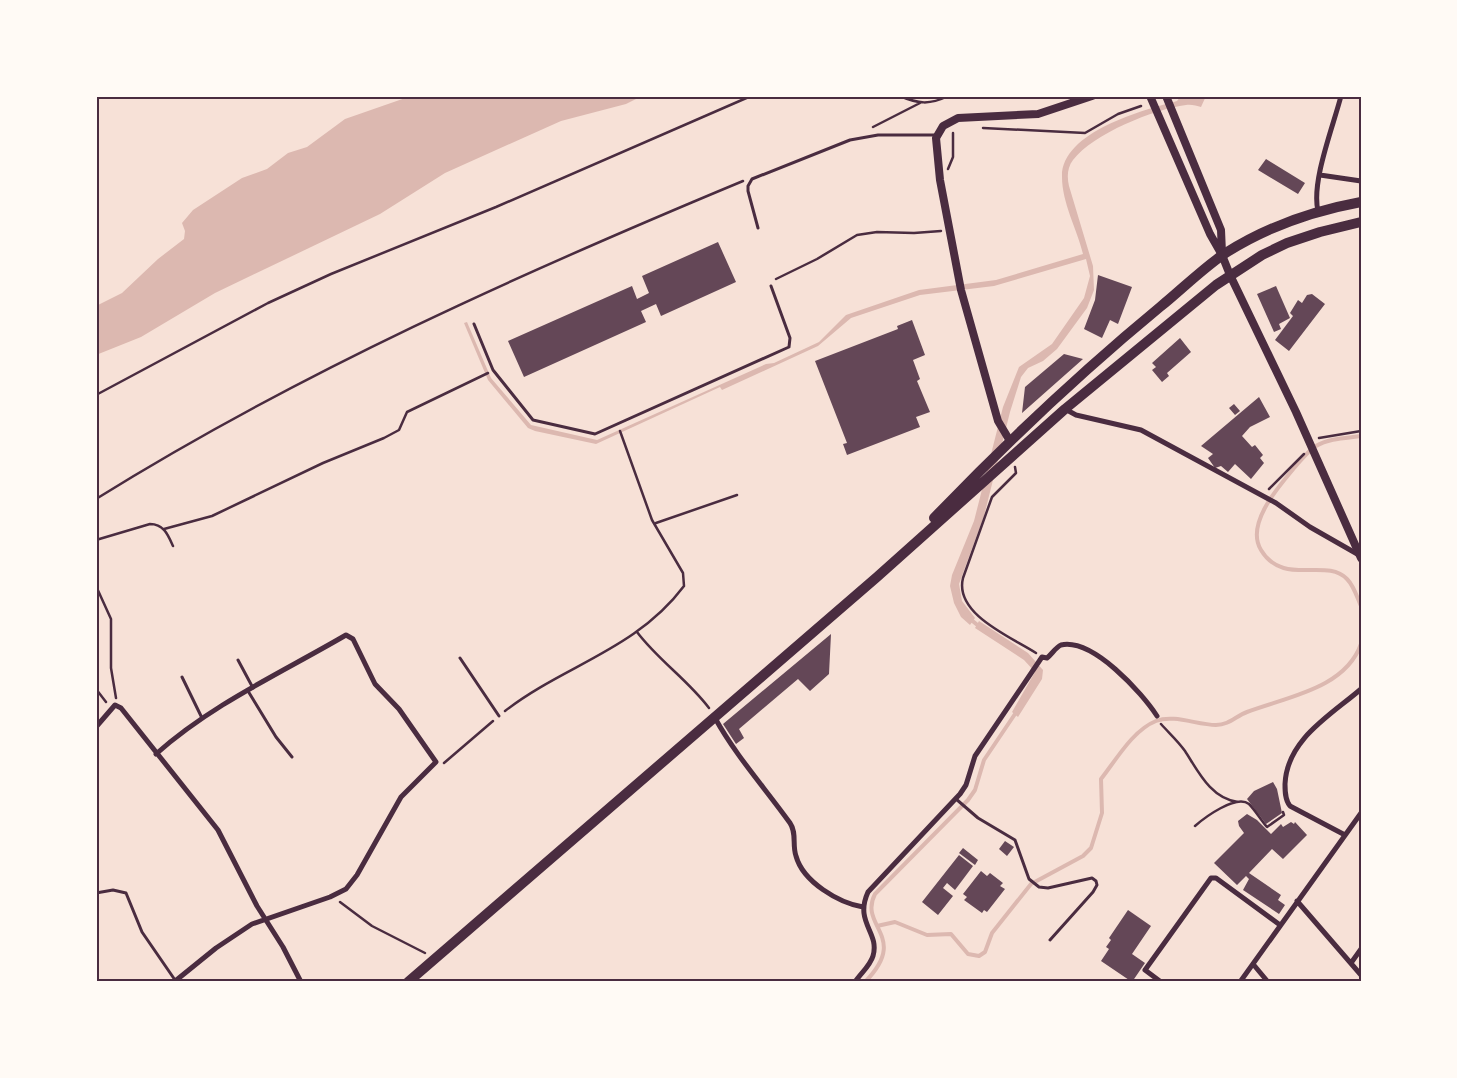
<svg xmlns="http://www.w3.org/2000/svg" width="1457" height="1078" font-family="Manrope,sans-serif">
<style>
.water{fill:#dcb8b0}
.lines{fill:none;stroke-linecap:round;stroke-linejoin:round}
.stream{stroke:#dcb8b0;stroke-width:4}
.building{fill:#644757}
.path{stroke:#4a2c40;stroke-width:2.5}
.service{stroke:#4a2c40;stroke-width:3}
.minor{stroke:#4a2c40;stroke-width:5}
.tertiary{stroke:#4a2c40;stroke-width:8}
.trunk{stroke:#4a2c40;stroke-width:10}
.neatline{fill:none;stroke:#4a2c40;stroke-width:2}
</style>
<rect width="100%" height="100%" fill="#f7e1d7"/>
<path class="water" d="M 411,96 L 642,96 L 626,104 L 561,121 L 445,173 L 380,214 L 215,293 L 141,337 L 96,355 L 96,306 L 122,293 L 158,259 L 184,239 L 185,231 L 182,223 L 193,210 L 242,178 L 267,169 L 288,153 L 307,147 L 345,119 Z
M 1181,96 L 1206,96 L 1201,107 C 1197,106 1191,104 1186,105 C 1154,109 1093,134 1073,160 C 1067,168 1067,177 1069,186 L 1093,266 L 1094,290 L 1087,308 L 1057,349 L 1043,361 L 1028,368 L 1021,377 L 1010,412 L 984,516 L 959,584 L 962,601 L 975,618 L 970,625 L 961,617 L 954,603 L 950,586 L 952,575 L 974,521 L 1003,407 L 1019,367 L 1052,344 L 1084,298 L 1090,276 L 1086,259 L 994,286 L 920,295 L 851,318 L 818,346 L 722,390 L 720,387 L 596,444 L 535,431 L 528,428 L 488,380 L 464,323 L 467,322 L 491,378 L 531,425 L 597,440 L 766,364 L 774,363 L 819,342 L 846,315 L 919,290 L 996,280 L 1083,254 C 1077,229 1062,203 1062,177 C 1061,132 1143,110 1177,101 Z
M 979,621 L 1028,653 L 1043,670 L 1042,679 L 1018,717 L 1012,712 L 1035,672 L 1024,660 L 975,628 Z"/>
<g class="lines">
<path class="stream" d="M 1361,436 C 1347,438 1329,438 1316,446 C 1308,451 1301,460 1295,467 C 1279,486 1245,524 1261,550 C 1283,587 1326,557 1347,579 C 1354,586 1357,597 1361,606
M 969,618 L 981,628
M 877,926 L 895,922 L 927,935 L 951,934 L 968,954 L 979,956 L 985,952 L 992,933 L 1031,884 L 1083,856 L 1091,848 L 1102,813 L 1101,779 C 1116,760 1133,730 1156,721 C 1174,714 1197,725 1216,725 C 1229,725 1236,716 1247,712 C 1286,697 1345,689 1361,644
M 865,982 C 910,936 858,927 875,894 L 968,800 L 975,790 L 984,760 L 1017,711"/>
</g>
<path class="building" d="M 1266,159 L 1305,183 L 1298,194 L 1258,170 Z
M 718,242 L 736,282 L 661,316 L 656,304 L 641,311 L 646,322 L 524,377 L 508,341 L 632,286 L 637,299 L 649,293 L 642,276 Z
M 1098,275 L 1132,287 L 1118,324 L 1110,320 L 1102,338 L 1084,329 L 1095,300 Z
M 1276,286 L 1290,318 L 1279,324 L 1281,329 L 1274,332 L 1257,294 Z
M 1312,294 L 1325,304 L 1289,351 L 1275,340 L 1293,316 L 1290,313 L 1298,300 L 1302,303 L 1307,295 Z
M 912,320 L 925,355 L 913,360 L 920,379 L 917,381 L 930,412 L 916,417 L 920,427 L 847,455 L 843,444 L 847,443 L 815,361 L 898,329 L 897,326 Z
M 1180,338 L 1191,352 L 1167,373 L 1169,376 L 1162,382 L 1152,370 L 1156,367 L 1152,363 Z
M 1064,354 L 1083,359 L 1022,413 L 1025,387 Z
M 1259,397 L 1270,417 L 1250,427 L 1242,436 L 1252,447 L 1255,445 L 1263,455 L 1260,458 L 1264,463 L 1251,479 L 1235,464 L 1228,472 L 1221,466 L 1215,468 L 1208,458 L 1213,454 L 1201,446 Z
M 1234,404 L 1240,411 L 1235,415 L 1229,408 Z
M 831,634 L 829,674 L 810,691 L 798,679 L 739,729 L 744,738 L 736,744 L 723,724 Z
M 1273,782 L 1277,789 L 1282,813 L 1266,824 L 1247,799 L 1254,791 Z
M 1247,814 L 1257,820 L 1271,834 L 1281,824 L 1283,827 L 1291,822 L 1294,824 L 1295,822 L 1307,835 L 1283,859 L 1272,849 L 1249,873 L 1281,895 L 1278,900 L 1285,905 L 1279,914 L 1243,890 L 1249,879 L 1246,876 L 1237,885 L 1214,863 L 1244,833 L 1239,826 L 1238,821 Z
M 1005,841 L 1014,847 L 1007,856 L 999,849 Z
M 963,848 L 978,860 L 975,865 L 959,853 Z
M 959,855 L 973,866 L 955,890 L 947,883 L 943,888 L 953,896 L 938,915 L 922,902 Z
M 981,871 L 987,876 L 990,873 L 1003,883 L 1000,886 L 1005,889 L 987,912 L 984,910 L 982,913 L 964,900 L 967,897 L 963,894 Z
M 1128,910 L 1151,926 L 1132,954 L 1145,963 L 1132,982 L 1101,961 L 1109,949 L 1106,947 L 1111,940 L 1109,938 Z"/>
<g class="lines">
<path class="path" d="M 900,96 C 918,104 930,105 948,96
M 873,127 L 920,103
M 983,128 L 1085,133 L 1118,114 L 1141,106
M 948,169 L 953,157 L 953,133
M 776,279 L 817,259 L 857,235 L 877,232 L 914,233 L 941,231
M 96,395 L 268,303 L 331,274 L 496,207 L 751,96
M 1319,438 L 1361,431
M 1015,467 L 1016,473 L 992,497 L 963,578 C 954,614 1011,637 1036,653
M 1269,489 L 1304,454
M 96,499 C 300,372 522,273 743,181
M 656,523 L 737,495
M 164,529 L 212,516 L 323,463 L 384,438 L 399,430 L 407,412 L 488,373
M 96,540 L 150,524 C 164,524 168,535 173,546
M 96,586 L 111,619 L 111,668 L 116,698
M 637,632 C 658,660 688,680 709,708
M 96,689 L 106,702
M 505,711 C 564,665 636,650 684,586 L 683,573 L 652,520 L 620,431
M 1161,724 C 1169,733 1178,741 1185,751 C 1198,771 1211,799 1238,802
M 444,763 L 493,721
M 1195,826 C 1204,818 1236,794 1249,804 C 1255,810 1261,820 1267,827 L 1284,815 L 1283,812
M 340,902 L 372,926 L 425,953"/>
<path class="service" d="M 758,228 L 748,191 L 748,186 L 752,179 L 850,140 L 878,135 L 937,135
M 474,324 L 493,370 L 533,420 L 595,434 L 789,347 L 790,338 L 771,286
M 460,658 L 499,716
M 238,660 L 253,688
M 182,677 L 202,718
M 248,691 L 276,737 L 292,757
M 956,799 L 978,818 L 1015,840 L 1029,879 L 1039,887 L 1048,888 L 1092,878 L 1096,881 L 1097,885 L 1093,892 L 1050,940
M 96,893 L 113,890 L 126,893 L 142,932 L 175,980"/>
<path class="minor" d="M 1320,175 L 1361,181
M 1318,211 C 1311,182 1333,127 1341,96
M 1065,409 L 1076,415 L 1141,430 L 1276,503 L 1310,527 L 1359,555
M 715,718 C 736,756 765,788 790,823 C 797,833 792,845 796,856 C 803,882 839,903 863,907
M 96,727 L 115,705 L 121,708 L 218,830 L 257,906 L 283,947 L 301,982
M 156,754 C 212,704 281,673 346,635 L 353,639 L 375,684 L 399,709 L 436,762 L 401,797 L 357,875 L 346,889 L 330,897 L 252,924 L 216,948 L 174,982
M 1345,835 L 1290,806 C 1285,800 1285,791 1285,784 C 1287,739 1331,715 1361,689
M 1297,901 L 1361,975
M 1351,963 L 1361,949
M 1253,964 L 1268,982
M 855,982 C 861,973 870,966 873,956 C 880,932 854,923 868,892 L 960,794 L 966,785 L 975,756 L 1042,657 L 1047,658 C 1052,654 1056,647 1061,645 C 1093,638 1142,693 1157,716
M 1161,982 L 1145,970 L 1211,878 L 1216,878 L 1280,925
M 1240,982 L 1361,813"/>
<path class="tertiary" d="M 1150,96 L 1210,234 L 1222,255 L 1230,275 L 1296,412 L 1361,558
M 1166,96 L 1221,230 L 1222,253
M 1010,441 L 998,421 L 961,290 L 940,180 L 936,138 L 943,126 L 958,118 L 1038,114 L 1092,96"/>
<path class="trunk" d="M 934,518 C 1005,444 1080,373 1160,307 C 1181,290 1202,269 1224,254 C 1266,227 1312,211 1361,202
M 408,982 L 877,577 L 1065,409 L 1216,285 L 1262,255 L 1287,243 L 1320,232 L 1361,222"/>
</g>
<rect width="1457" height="1078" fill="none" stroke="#fffaf5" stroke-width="195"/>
<rect x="98" y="98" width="1262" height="882" class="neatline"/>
</svg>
